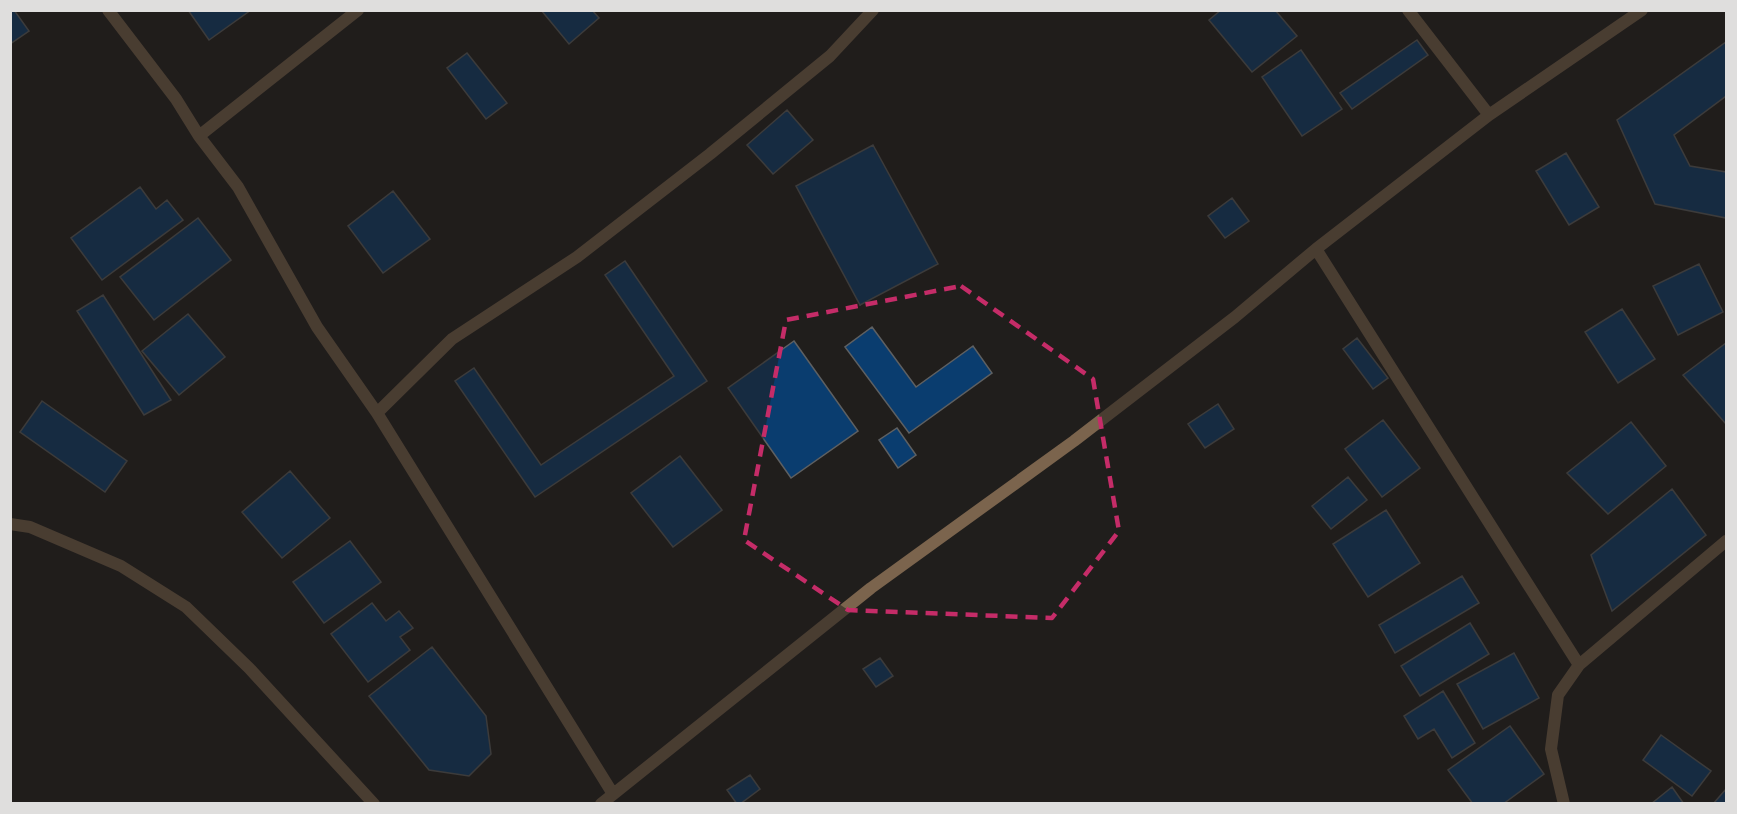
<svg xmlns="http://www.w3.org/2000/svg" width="1737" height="814" font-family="Mulish,sans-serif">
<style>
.building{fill:#0a3d6f;stroke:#5e6062;stroke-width:1.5}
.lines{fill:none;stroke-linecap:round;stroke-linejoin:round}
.street{stroke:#7b644d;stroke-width:12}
.marked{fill:none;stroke:#c52c68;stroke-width:4.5;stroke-dasharray:12 8;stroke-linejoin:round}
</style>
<rect width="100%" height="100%" fill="#201e1c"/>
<path class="building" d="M 10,10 L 14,10 L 29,31 L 10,44 Z
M 188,10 L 251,10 L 209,40 Z
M 541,10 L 592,10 L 599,18 L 569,44 Z
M 1221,10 L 1275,10 L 1297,36 L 1252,72 L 1209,20 Z
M 1417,40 L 1428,55 L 1352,109 L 1340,93 Z
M 1726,42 L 1726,96 L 1674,135 L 1690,166 L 1726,172 L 1726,218 L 1655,204 L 1617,120 Z
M 1301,50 L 1342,109 L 1302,136 L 1262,77 Z
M 467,53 L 507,103 L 486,119 L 447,68 Z
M 787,110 L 813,140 L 773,174 L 747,145 Z
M 873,145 L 938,264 L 860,305 L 796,186 Z
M 1566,153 L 1599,207 L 1569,225 L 1536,171 Z
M 140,187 L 156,209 L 167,200 L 183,220 L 102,280 L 71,238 Z
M 393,191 L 430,239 L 383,273 L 348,226 Z
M 1232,198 L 1249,221 L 1225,238 L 1208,216 Z
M 198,218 L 231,260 L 154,320 L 120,277 Z
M 625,261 L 707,381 L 535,497 L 455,381 L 474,368 L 541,465 L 674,376 L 605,275 Z
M 1699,264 L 1723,312 L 1678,335 L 1653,286 Z
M 103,295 L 171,400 L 144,415 L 77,311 Z
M 1622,309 L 1655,359 L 1618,383 L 1585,332 Z
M 188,314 L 225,357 L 179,395 L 142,351 Z
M 872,327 L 916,387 L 973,346 L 992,373 L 909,433 L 845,347 Z
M 1357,338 L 1388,378 L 1373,389 L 1343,349 Z
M 794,341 L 858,431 L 791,478 L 728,388 Z
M 1726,343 L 1726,424 L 1683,375 Z
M 42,401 L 127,461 L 105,492 L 20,432 Z
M 1218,404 L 1234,429 L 1205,448 L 1188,424 Z
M 1383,420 L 1420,468 L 1382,497 L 1345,449 Z
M 1631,422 L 1666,466 L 1608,514 L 1567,473 Z
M 897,428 L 916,455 L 898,468 L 879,440 Z
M 680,456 L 722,510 L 673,547 L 631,493 Z
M 290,471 L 330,518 L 282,558 L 242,512 Z
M 1348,477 L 1367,500 L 1331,529 L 1312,506 Z
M 1672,489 L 1706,535 L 1612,611 L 1591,555 Z
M 1386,510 L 1420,563 L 1368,597 L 1333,544 Z
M 350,541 L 381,582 L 324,623 L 293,582 Z
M 1462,576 L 1479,603 L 1395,653 L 1379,625 Z
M 372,603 L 386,621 L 399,611 L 413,628 L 400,637 L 410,650 L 368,682 L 331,634 Z
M 1470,623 L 1489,654 L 1420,696 L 1401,666 Z
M 432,647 L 486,716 L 491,754 L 469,776 L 429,770 L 369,696 Z
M 1514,653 L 1539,698 L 1483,729 L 1457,684 Z
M 880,658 L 893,676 L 876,687 L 863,669 Z
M 1443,691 L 1475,743 L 1452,758 L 1434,729 L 1418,739 L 1404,716 Z
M 1510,726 L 1544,774 L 1503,804 L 1473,804 L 1448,770 Z
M 1661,735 L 1711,771 L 1692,796 L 1643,760 Z
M 750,775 L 760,789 L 740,804 L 737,804 L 727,790 Z
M 1672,787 L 1684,804 L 1651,804 Z
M 1726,789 L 1726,804 L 1713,804 Z"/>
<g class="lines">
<path class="street" d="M 108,10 L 176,99 L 199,136 L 358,10
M 1408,10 L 1489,115
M 199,136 L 238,187 L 317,327 L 377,413 L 452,339 L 577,257 L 710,154 L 830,56 L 873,10
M 1316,249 L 1579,665 L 1558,695 L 1551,749 L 1564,804
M 377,413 L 613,794
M 10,524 L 30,527 L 121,566 L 186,607 L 249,668 L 374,804
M 1579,665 L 1726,541
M 601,804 L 871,588 L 1074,441 L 1235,317 L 1316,249 L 1489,115 L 1642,10"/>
</g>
<path d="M0 0H1737V814H0ZM 961,286 L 1093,379 L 1119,531 L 1052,618 L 848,610 L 744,540 L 786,320 Z" fill="#201e1c" fill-opacity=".55" fill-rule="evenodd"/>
<path class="marked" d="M 961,286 L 1093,379 L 1119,531 L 1052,618 L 848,610 L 744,540 L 786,320 Z"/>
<rect width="1737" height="814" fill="none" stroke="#dfdedd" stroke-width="24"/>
</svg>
